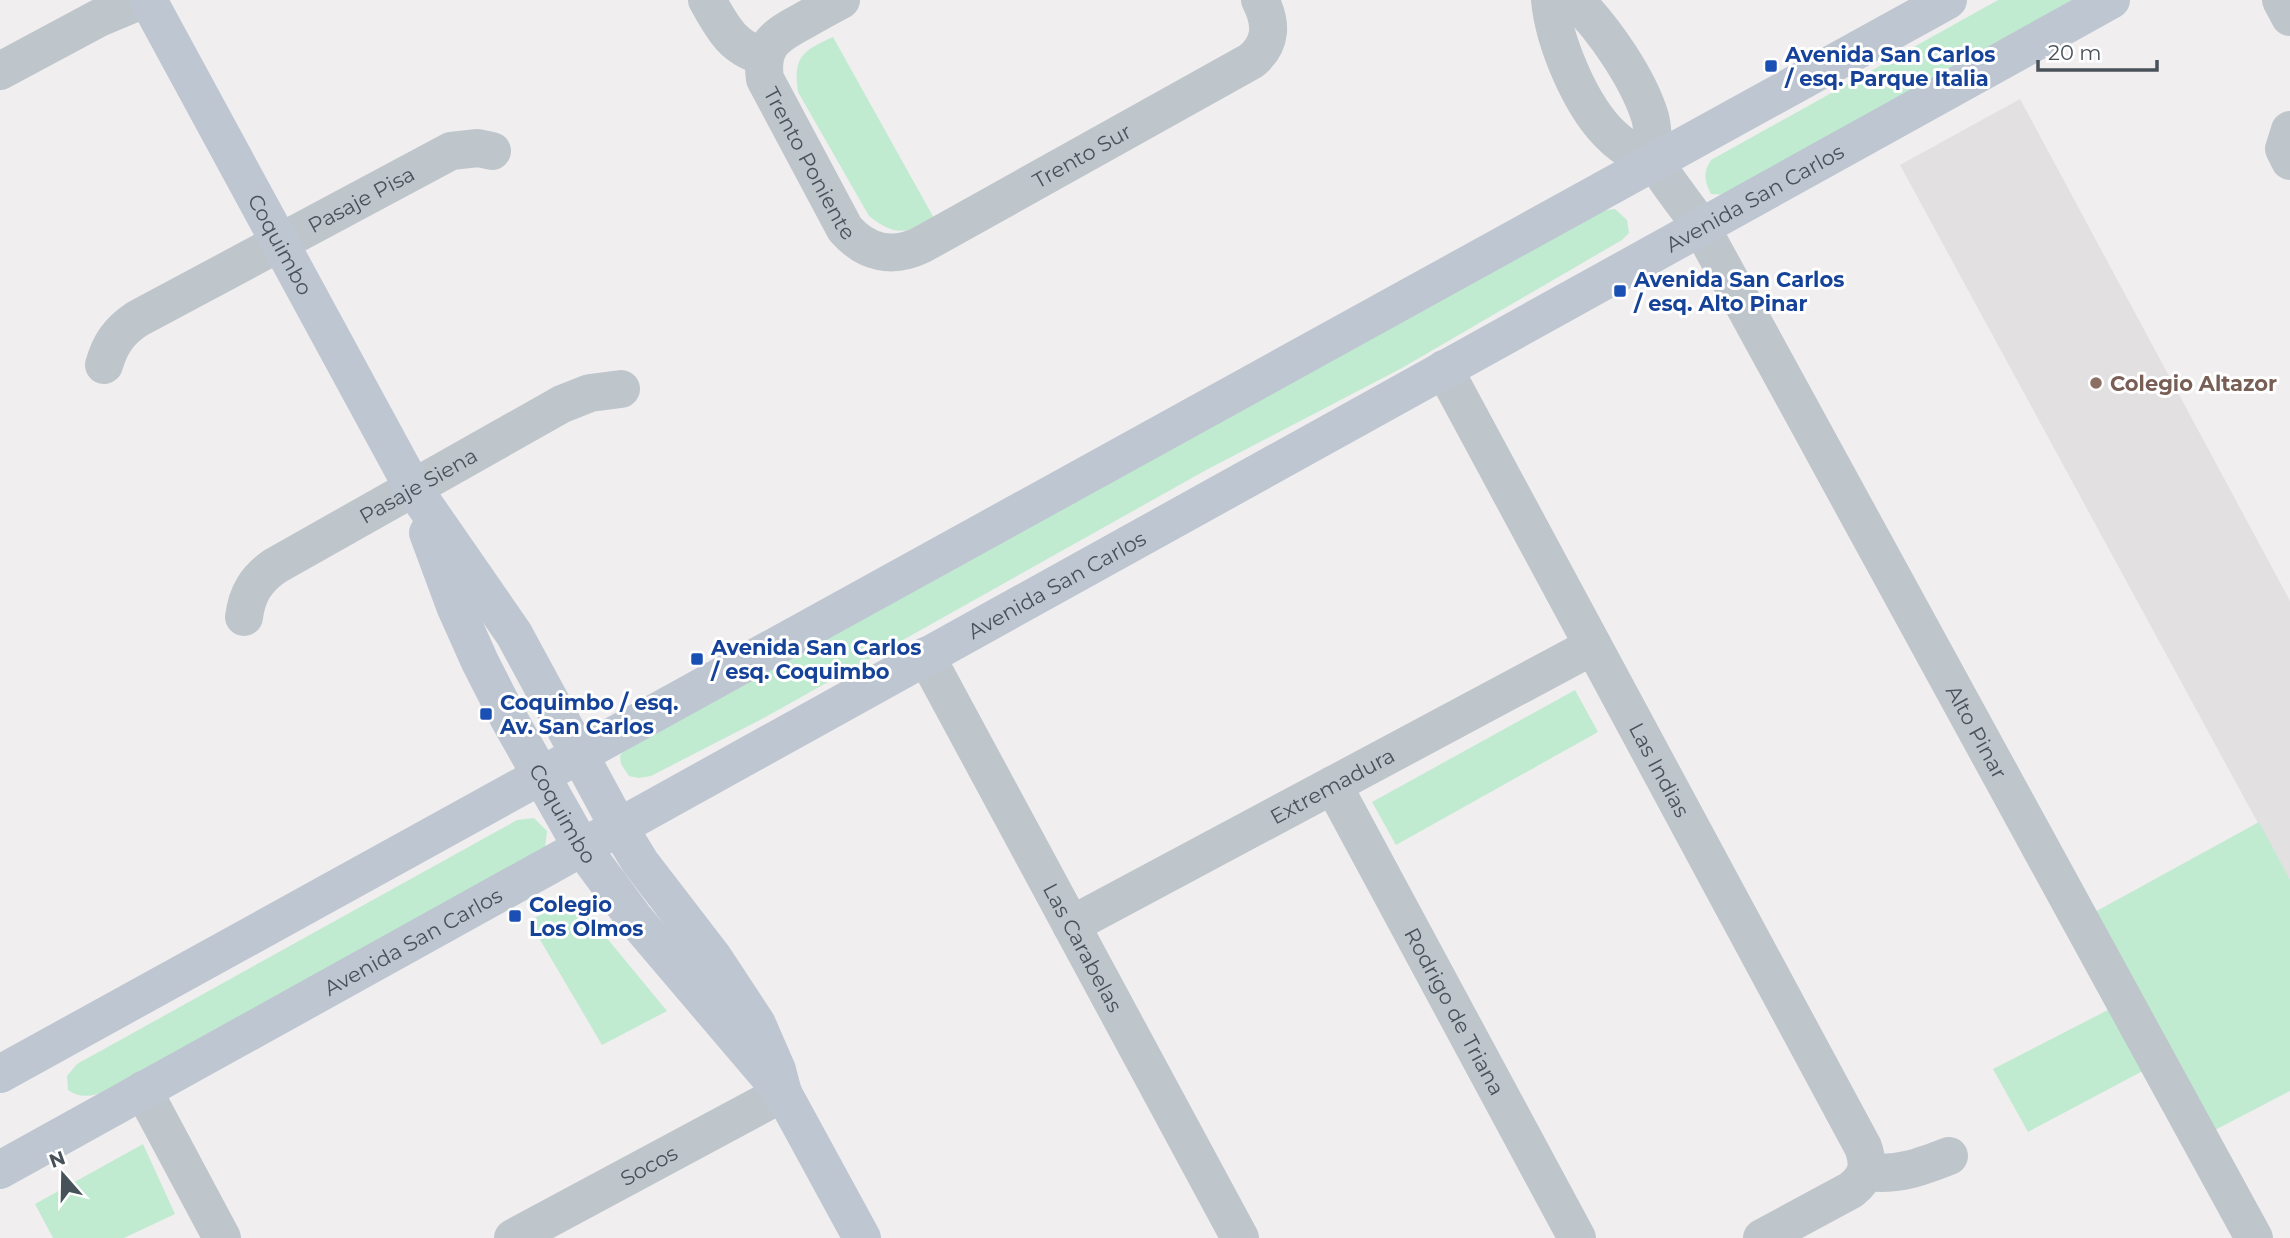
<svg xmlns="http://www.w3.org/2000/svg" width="2290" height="1238" font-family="Montserrat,sans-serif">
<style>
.education{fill:#e2e0e0}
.green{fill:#c0ebd0}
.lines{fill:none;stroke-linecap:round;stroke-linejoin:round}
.street{stroke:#bec6cc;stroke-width:38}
.secondary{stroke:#bec7d1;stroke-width:38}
.transit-dot{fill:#1a4fb4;stroke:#fff;stroke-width:2.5}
.education-dot{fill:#8d6e63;stroke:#fff;stroke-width:2.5}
.labels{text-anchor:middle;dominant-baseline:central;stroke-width:6;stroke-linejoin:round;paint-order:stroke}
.transit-label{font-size:21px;font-weight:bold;fill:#164399;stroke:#fff;text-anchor:start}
.street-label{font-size:21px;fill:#48525a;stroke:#fff}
.education-label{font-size:21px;font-weight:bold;fill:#785e54;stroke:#fff;text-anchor:start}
</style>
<rect width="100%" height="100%" fill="#f1eeef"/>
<path class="education" d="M 2020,99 L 2290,601 L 2290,882 L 1900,165 Z"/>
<path class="green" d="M 1998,0 L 2077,0 L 1728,195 L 1711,194 C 1704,181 1703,172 1711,160 Z
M 833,37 L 935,220 C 904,233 896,237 869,216 L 798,92 C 793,57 802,51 833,37 Z
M 1615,209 L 1627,220 L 1629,233 L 1622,240 L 1402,368 L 1208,469 L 760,720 L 651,776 L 639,778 L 629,776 L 621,764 L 620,756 L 630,741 L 1600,211 Z
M 1575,690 L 1598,732 L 1396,845 L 1372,802 Z
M 534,818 L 547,831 L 545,848 L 109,1091 C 94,1095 82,1100 68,1090 L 67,1076 L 77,1064 L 517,820 Z
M 2259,822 L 2290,880 L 2290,1091 L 2213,1131 L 2171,1056 L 2028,1132 L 1993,1069 L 2137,995 L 2093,913 Z
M 573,897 L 667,1011 L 602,1045 L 529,921 Z
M 143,1144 L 175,1214 L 124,1238 L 53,1238 L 35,1204 Z"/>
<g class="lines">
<g class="street">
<path d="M 707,0 C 722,27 733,49 764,56"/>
<path id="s1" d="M 841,0 C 828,7 815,14 803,21 C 775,36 760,45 765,79 L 845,229 C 866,253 892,259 921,245 L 1251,61 C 1272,44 1272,23 1260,0"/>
<path d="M 1550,0 C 1554,42 1581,108 1613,137 C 1625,149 1640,155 1655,161"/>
<path id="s2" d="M 1575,0 C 1604,29 1638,78 1650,117 C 1654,131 1652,147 1655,160 C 1659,172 1692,213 1701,227 L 2254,1238"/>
<path d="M 2281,0 L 2290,17"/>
<path d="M 0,71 L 99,18 L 142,0"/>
<path d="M 2290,130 L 2284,149 L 2290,161"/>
<path id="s3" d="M 104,365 C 110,344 119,331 137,319 L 451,151 L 478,148 L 492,151"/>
<path id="s4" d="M 1444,369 L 1863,1147 C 1870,1167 1867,1177 1851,1190 L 1762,1238"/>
<path id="s5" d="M 244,617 C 247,594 256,579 275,566 L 562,404 L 590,393 L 621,389"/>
<path id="s6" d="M 926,656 L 1240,1238"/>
<path id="s7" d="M 1333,785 L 1577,1238"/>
<path id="s8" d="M 1071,925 L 1593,646"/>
<path d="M 143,1090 L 222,1238"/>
<path d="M 1866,1172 C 1897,1176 1921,1167 1949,1156"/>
<path id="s9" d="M 513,1238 L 783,1093"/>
</g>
<g class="secondary">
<path id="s10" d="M 148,0 L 413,488 L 514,634 L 618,826 L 640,862 L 713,957 L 757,1024 L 777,1070 L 783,1093"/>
<path id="s11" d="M 428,533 L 455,606 L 480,662 L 509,719 L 581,846 L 634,918 L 783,1093 L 862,1238"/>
<path d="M 0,1074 L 1948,0"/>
<path id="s12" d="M 0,1170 L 2111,0"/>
</g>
</g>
<g class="transit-dot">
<rect x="1764" y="59" width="14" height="14" rx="3.5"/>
<rect x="1613" y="284" width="14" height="14" rx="3.5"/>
<rect x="690" y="652" width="14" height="14" rx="3.5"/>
<rect x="479" y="707" width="14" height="14" rx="3.5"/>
<rect x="508" y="909" width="14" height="14" rx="3.5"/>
</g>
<circle class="education-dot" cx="2096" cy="383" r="7"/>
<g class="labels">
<g class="transit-label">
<text x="1785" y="54">Avenida San Carlos<tspan x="1785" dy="24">/ esq. Parque Italia</tspan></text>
<text x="1634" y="279">Avenida San Carlos<tspan x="1634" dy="24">/ esq. Alto Pinar</tspan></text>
<text x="711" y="647">Avenida San Carlos<tspan x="711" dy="24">/ esq. Coquimbo</tspan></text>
<text x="500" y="702">Coquimbo / esq.<tspan x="500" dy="24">Av. San Carlos</tspan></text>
<text x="529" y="904">Colegio<tspan x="529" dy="24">Los Olmos</tspan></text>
</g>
<g class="street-label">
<text stroke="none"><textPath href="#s1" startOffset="558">Trento Sur</textPath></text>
<text stroke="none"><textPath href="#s1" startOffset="215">Trento Poniente</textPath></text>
<text stroke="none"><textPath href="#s12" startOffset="2006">Avenida San Carlos</textPath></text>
<text stroke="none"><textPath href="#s3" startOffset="312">Pasaje Pisa</textPath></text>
<text stroke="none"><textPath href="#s10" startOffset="278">Coquimbo</textPath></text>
<text stroke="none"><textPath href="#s5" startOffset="226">Pasaje Siena</textPath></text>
<text stroke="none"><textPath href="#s12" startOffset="1208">Avenida San Carlos</textPath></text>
<text stroke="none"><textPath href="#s2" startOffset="840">Alto Pinar</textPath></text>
<text stroke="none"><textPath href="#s4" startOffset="455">Las Indias</textPath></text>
<text stroke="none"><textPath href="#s8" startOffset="296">Extremadura</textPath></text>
<text stroke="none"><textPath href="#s11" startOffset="312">Coquimbo</textPath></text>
<text stroke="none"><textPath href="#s12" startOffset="472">Avenida San Carlos</textPath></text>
<text stroke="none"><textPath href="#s6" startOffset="331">Las Carabelas</textPath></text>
<text stroke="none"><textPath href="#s7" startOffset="257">Rodrigo de Triana</textPath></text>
<text stroke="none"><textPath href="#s9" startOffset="154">Socos</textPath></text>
</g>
<g class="education-label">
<text x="2110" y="383">Colegio Altazor</text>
</g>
</g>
<g transform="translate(63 1175) rotate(340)" stroke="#ffffff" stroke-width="5" paint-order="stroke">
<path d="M0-5L12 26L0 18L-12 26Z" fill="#48525a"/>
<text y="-10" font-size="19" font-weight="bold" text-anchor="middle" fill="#48525a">N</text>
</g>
<path d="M2038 60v10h119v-10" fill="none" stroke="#48525a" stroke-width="3.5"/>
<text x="2048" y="60" font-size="21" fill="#48525a" stroke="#ffffff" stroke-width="5" paint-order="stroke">20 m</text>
</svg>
